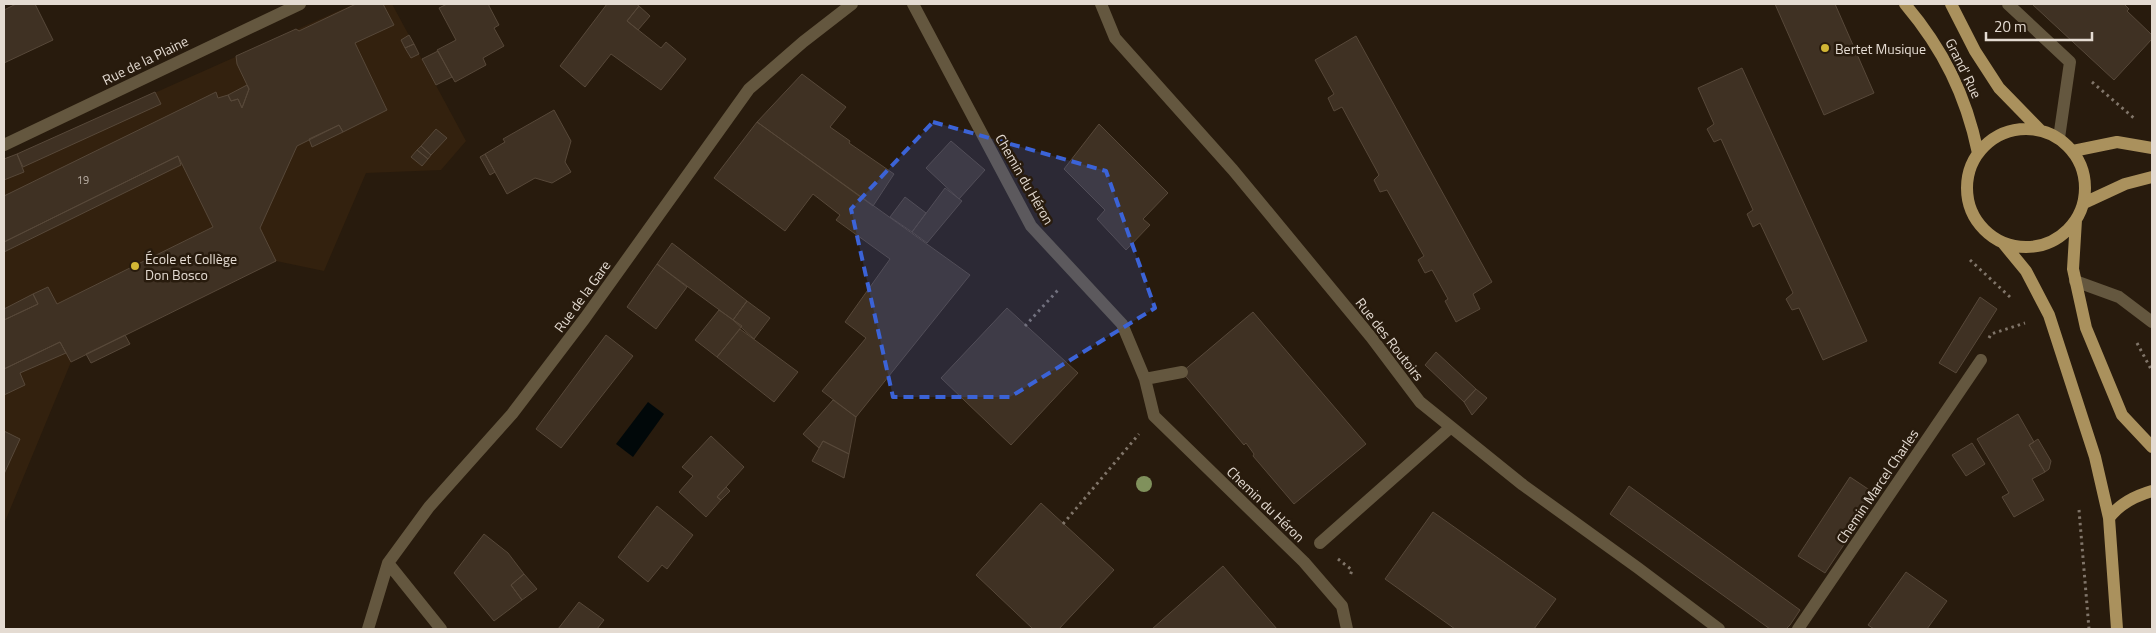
<svg xmlns="http://www.w3.org/2000/svg" width="2156" height="633" font-family="'Titillium Web',sans-serif">
<style>
.built{fill:#33210e}
.water{fill:#010809}
.building{fill:#3f3123;stroke:#574839}
.lines{fill:none;stroke-linecap:round;stroke-linejoin:round}
.path{stroke:#807569;stroke-width:3;stroke-dasharray:2.5 4;stroke-linecap:butt}
.minor{stroke:#64573f;stroke-width:12}
.major{stroke:#aa915d;stroke-width:12}
.tree{fill:#80915c}
.marked{fill:#3b63d7;fill-opacity:0.2;stroke:#3b63d7;stroke-width:4;stroke-dasharray:10 6;stroke-linejoin:round}
.poi-dot{fill:#d2b635;stroke:#281b0d;stroke-width:2}
.labels{text-anchor:middle;dominant-baseline:central;stroke-width:5;stroke-linejoin:round;paint-order:stroke}
.number-label{font-size:11px;fill:#bbb0a6}
.poi-label{font-size:14px;fill:#e4dbd2;stroke:#281b0d;text-anchor:start}
.street-label{font-size:14px;fill:#e4dbd2;stroke:#281b0d}
</style>
<rect width="100%" height="100%" fill="#281b0d"/>
<path class="built" d="M 354,4 L 392,4 L 466,141 L 441,170 L 366,173 L 324,271 L 276,261 L 71,362 L 4,524 L 4,160 Z"/>
<path class="water" d="M 648,402 L 664,414 L 633,457 L 616,444 Z"/>
<path class="building" d="M 16,4 L 35,4 L 53,40 L 4,63 L 4,10 Z
M 356,4 L 383,4 L 394,25 L 355,43 L 387,110 L 343,132 L 339,125 L 297,146 L 260,228 L 276,261 L 71,362 L 60,342 L 4,369 L 4,320 L 38,304 L 33,294 L 48,287 L 57,304 L 213,227 L 178,156 L 4,242 L 4,196 L 216,92 L 218,98 L 228,95 L 231,101 L 238,99 L 242,108 L 249,89 L 237,64 L 236,56 L 296,29 L 299,31 Z
M 447,4 L 489,4 L 489,6 L 499,25 L 494,28 L 504,46 L 483,58 L 486,65 L 455,82 L 437,50 L 456,40 L 439,8 Z
M 607,4 L 636,4 L 639,6 L 627,21 L 661,48 L 666,42 L 686,59 L 661,90 L 611,54 L 585,87 L 560,66 Z
M 1775,4 L 1835,4 L 1874,93 L 1824,115 Z
M 2032,4 L 2124,4 L 2129,9 L 2127,11 L 2152,35 L 2152,39 L 2114,80 Z
M 639,6 L 650,16 L 638,30 L 627,21 Z
M 409,35 L 414,44 L 405,48 L 401,40 Z
M 1356,36 L 1492,282 L 1473,294 L 1480,309 L 1456,322 L 1445,301 L 1448,299 L 1432,270 L 1425,273 L 1418,260 L 1424,256 L 1387,190 L 1380,192 L 1374,180 L 1379,175 L 1342,107 L 1334,111 L 1328,98 L 1334,94 L 1315,60 Z
M 414,44 L 419,54 L 411,58 L 405,48 Z
M 438,51 L 452,77 L 436,85 L 422,59 Z
M 1742,68 L 1867,341 L 1823,360 L 1799,308 L 1792,310 L 1786,299 L 1793,293 L 1760,223 L 1753,227 L 1747,214 L 1753,210 L 1721,139 L 1714,142 L 1707,129 L 1714,124 L 1698,88 Z
M 802,74 L 846,107 L 830,127 L 850,141 L 849,143 L 894,174 L 873,206 L 757,122 Z
M 247,85 L 249,89 L 242,108 L 238,99 L 231,101 L 228,95 Z
M 155,92 L 161,104 L 23,167 L 17,154 Z
M 554,110 L 571,141 L 565,162 L 571,172 L 552,183 L 535,178 L 507,194 L 485,154 L 505,142 L 503,139 Z
M 757,122 L 970,275 L 856,417 L 822,391 L 866,338 L 845,322 L 890,259 L 836,220 L 840,215 L 813,194 L 785,231 L 714,178 Z
M 1099,124 L 1168,193 L 1143,219 L 1150,225 L 1126,250 L 1097,219 L 1105,210 L 1064,169 Z
M 339,125 L 343,132 L 312,147 L 309,139 Z
M 436,129 L 447,138 L 431,155 L 421,146 Z
M 951,141 L 985,170 L 959,199 L 926,168 Z
M 421,146 L 431,155 L 428,159 L 417,150 Z
M 417,150 L 428,159 L 422,166 L 411,157 Z
M 17,154 L 24,172 L 4,180 L 4,159 Z
M 485,154 L 495,172 L 490,175 L 480,157 Z
M 178,156 L 181,165 L 4,252 L 4,242 Z
M 945,188 L 962,201 L 927,243 L 912,232 Z
M 905,197 L 926,213 L 912,232 L 890,217 Z
M 672,243 L 747,301 L 733,320 L 657,264 Z
M 657,264 L 687,287 L 656,329 L 627,307 Z
M 33,294 L 38,304 L 4,320 L 4,309 Z
M 1980,297 L 1997,309 L 1956,373 L 1939,363 Z
M 747,301 L 770,318 L 754,339 L 733,320 Z
M 1007,308 L 1078,373 L 1011,445 L 941,378 Z
M 719,310 L 742,326 L 717,357 L 695,340 Z
M 1253,312 L 1366,444 L 1294,504 L 1253,456 L 1254,454 L 1246,443 L 1244,445 L 1182,372 Z
M 740,329 L 798,372 L 774,402 L 717,357 Z
M 125,335 L 130,344 L 91,363 L 86,354 Z
M 606,335 L 633,356 L 561,448 L 536,429 Z
M 60,342 L 66,353 L 20,373 L 25,385 L 4,395 L 4,369 Z
M 1436,352 L 1476,389 L 1464,402 L 1425,365 Z
M 1476,389 L 1487,398 L 1472,415 L 1464,402 Z
M 833,400 L 856,417 L 849,454 L 823,441 L 819,448 L 803,434 Z
M 2018,414 L 2034,442 L 2029,445 L 2045,472 L 2032,479 L 2044,500 L 2014,517 L 2002,497 L 2009,493 L 1977,439 Z
M 4,431 L 20,439 L 4,474 Z
M 711,436 L 744,467 L 717,497 L 721,500 L 706,517 L 679,492 L 693,476 L 682,467 Z
M 2038,439 L 2051,461 L 2049,469 L 2045,472 L 2029,445 Z
M 823,441 L 849,454 L 844,478 L 812,461 Z
M 1972,443 L 1985,464 L 1966,476 L 1952,455 Z
M 1850,477 L 1877,495 L 1825,573 L 1798,556 Z
M 1629,486 L 1800,610 L 1790,625 L 1786,629 L 1770,629 L 1610,514 Z
M 726,487 L 730,491 L 721,500 L 717,497 Z
M 1041,503 L 1114,570 L 1059,629 L 1033,629 L 976,575 Z
M 657,506 L 693,535 L 667,569 L 662,565 L 648,582 L 618,557 Z
M 1433,512 L 1556,599 L 1534,629 L 1455,629 L 1385,579 Z
M 484,534 L 508,553 L 524,574 L 511,585 L 522,600 L 494,621 L 454,573 Z
M 1223,566 L 1277,629 L 1152,629 Z
M 1906,572 L 1947,601 L 1927,629 L 1874,629 L 1868,625 Z
M 524,574 L 537,589 L 522,600 L 511,585 Z
M 579,602 L 604,620 L 597,629 L 558,629 Z"/>
<g class="lines">
<path class="path" d="M 2092,82 L 2135,119
M 1970,260 L 2010,297
M 1025,326 L 1058,290
M 1989,338 L 1991,334 L 2025,323
M 2137,343 L 2152,371
M 2079,510 L 2089,629
M 1063,524 L 1139,434
M 1338,559 L 1352,570 L 1350,576"/>
<path class="minor" d="M 913,4 L 1031,226 L 1122,324 L 1145,379 L 1154,416 L 1304,562 L 1342,606 L 1347,629
M 1101,4 L 1115,38 L 1233,170 L 1371,337 L 1420,402 L 1523,485 L 1638,568 L 1719,629
M 2008,4 L 2070,62 L 2059,138
M 4,145 L 300,4
M 2075,281 L 2119,297 L 2152,322
M 1145,379 L 1182,372
M 1320,543 L 1451,427
M 388,563 L 441,629
M 368,629 L 388,563 L 429,507 L 512,414 L 585,318 L 749,89 L 803,42 L 852,4
M 1798,629 L 1981,360"/>
<path class="major" d="M 1905,4 C 1943,49 1966,95 1978,153
M 1951,4 L 1975,51 L 1999,88 L 2040,130
M1967 188a59 59 0 1 1 118 0a59 59 0 1 1-118 0Z
M 2073,151 L 2117,142 L 2152,148
M 2084,203 L 2125,184 L 2152,177
M 2076,220 L 2073,269 L 2086,328 L 2122,415 L 2152,447
M 2003,243 L 2026,271 L 2049,315 L 2095,457 L 2109,518 L 2117,629
M 2109,518 C 2120,503 2135,496 2152,491"/>
</g>
<circle class="tree" cx="1144" cy="484" r="8"/>
<path class="marked" d="M 933,122 L 1106,171 L 1155,308 L 1010,397 L 893,397 L 851,209 Z"/>
<g class="poi-dot">
<circle cx="1825" cy="48" r="5"/>
<circle cx="135" cy="266" r="5"/>
</g>
<g class="labels">
<g class="number-label">
<text x="83" y="180">19</text>
</g>
<g class="poi-label">
<text x="1835" y="48">Bertet Musique</text>
<text x="145" y="258">École et Collège<tspan x="145" dy="16">Don Bosco</tspan></text>
</g>
<g class="street-label">
<text transform="translate(145 60) rotate(-26)">Rue de la Plaine</text>
<text transform="translate(1964 68) rotate(64)">Grand' Rue</text>
<text transform="translate(1025 179) rotate(60)">Chemin du Héron</text>
<text transform="translate(582 296) rotate(-54)">Rue de la Gare</text>
<text transform="translate(1390 339) rotate(52)">Rue des Routoirs</text>
<text transform="translate(1877 486) rotate(-56)">Chemin Marcel Charles</text>
<text transform="translate(1266 504) rotate(44)">Chemin du Héron</text>
</g>
</g>
<rect width="2156" height="633" fill="none" stroke="#e4dbd2" stroke-width="10"/>
<path d="M1986 32v8h106v-8" fill="none" stroke="#e4dbd2" stroke-width="2.5"/>
<text x="1994" y="32" font-size="15" fill="#e4dbd2" stroke="#281b0d" stroke-width="4" paint-order="stroke">20 m</text>
</svg>
